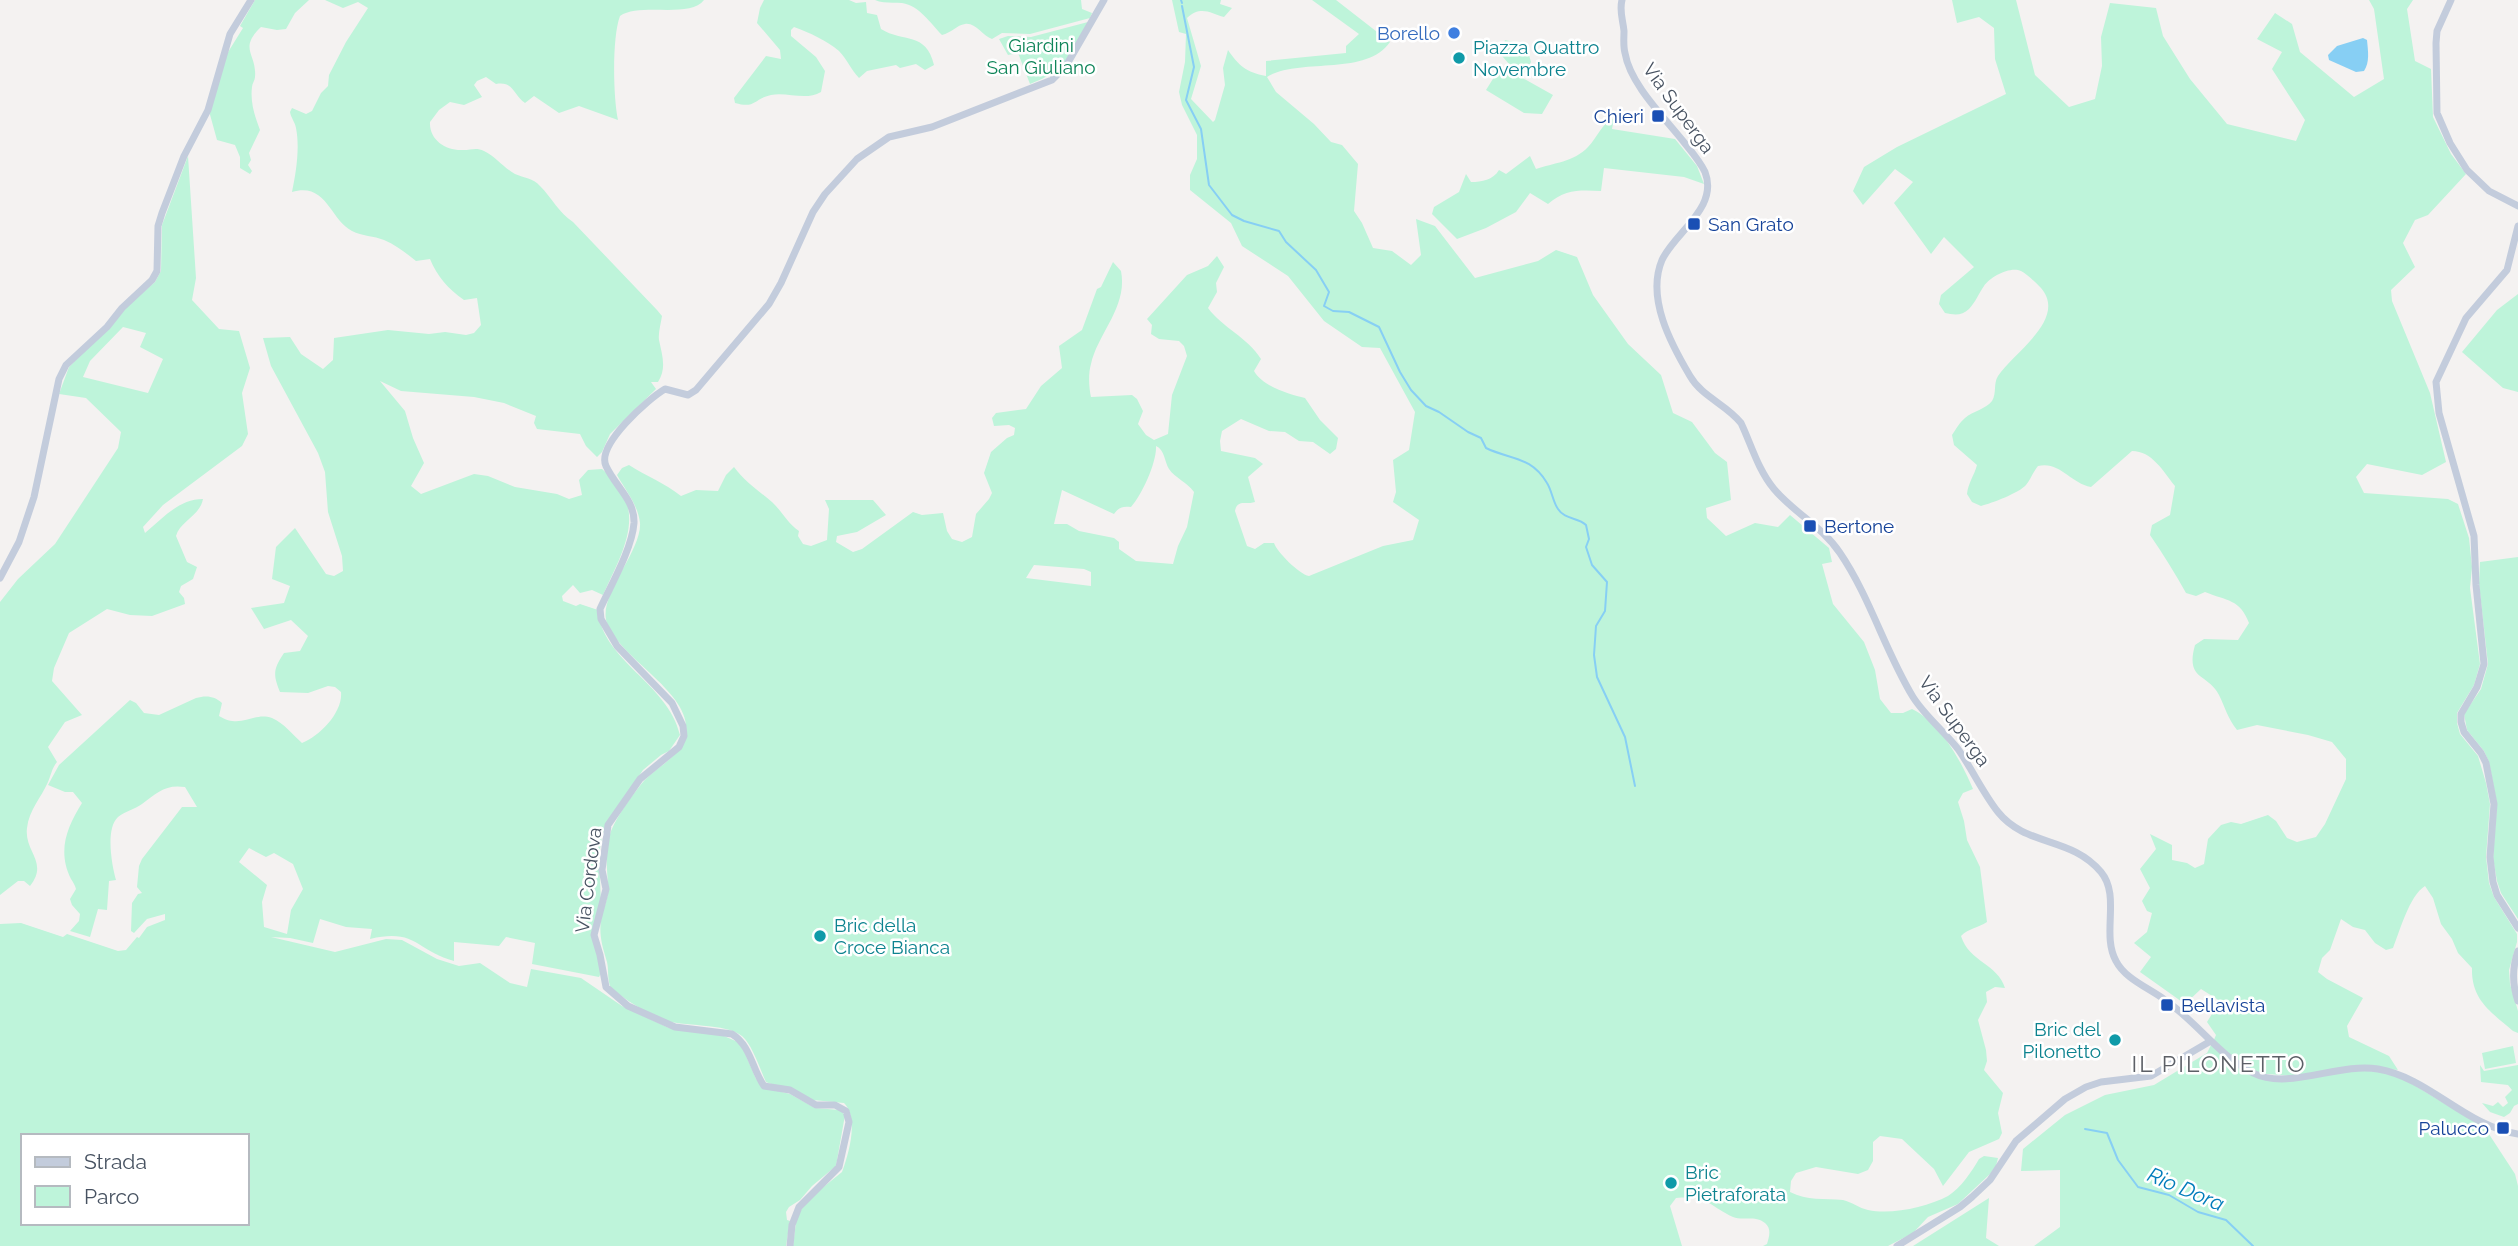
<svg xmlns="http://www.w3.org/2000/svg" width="2518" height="1246" font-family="Raleway,sans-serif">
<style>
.green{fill:#bef4da;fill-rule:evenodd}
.water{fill:#87cff4}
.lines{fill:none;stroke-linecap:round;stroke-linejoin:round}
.stream{stroke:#87cff4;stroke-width:2}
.secondary{stroke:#c3ccdc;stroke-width:7}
.shop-dot{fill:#3f7fe0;stroke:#fff;stroke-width:2.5}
.culture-dot{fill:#0f9aa8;stroke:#fff;stroke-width:2.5}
.transit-dot{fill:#1a4fb4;stroke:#fff;stroke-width:2.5}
.labels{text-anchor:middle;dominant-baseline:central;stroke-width:5;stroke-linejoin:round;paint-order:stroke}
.shop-label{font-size:19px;fill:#366cbe;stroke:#fff;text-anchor:end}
.park-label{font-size:19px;fill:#0f8559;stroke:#fff}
.culture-label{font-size:19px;fill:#0d838f;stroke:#fff;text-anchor:start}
.street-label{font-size:19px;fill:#475261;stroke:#fff}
.transit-label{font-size:19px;fill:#164399;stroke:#fff;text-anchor:start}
.water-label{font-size:21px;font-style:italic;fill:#007cbb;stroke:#fff}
.quarter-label{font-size:23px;letter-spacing:2px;fill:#5d6067;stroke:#fff}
</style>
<rect width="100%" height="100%" fill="#f4f2f1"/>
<path class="green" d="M 255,0 L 309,0 L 295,13 L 286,29 L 277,30 L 261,27 C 238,49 257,54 255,77 C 255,80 252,84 252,87 C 250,102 255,117 260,130 L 249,153 L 251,160 L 248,165 L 252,171 L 250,174 L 240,168 L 240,157 L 235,145 L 217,140 L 209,111 L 225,57 L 243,28 L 240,26 Z
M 325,0 L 704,0 C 690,19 640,2 620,16 C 612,37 613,96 618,120 L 579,106 L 559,113 L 534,96 L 525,103 C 513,95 514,81 496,84 L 486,77 L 477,81 L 474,85 L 482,97 L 464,105 L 450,102 L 439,110 L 430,122 C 429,140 446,151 463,150 C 472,150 476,147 484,151 C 496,157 504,168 515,174 C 524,178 533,178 540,186 C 552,198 559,213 573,222 L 657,310 L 662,316 C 661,323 658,333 659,340 C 662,355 667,368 658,382 L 651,382 L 656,389 L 610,434 L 602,452 L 597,457 L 586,446 L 580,434 L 537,429 L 534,423 L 536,416 L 504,403 L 474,397 L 401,391 L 380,381 L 405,411 L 413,438 L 424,463 L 411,486 L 421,494 L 474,474 L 488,476 L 515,487 L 557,494 L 569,499 L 582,495 L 579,480 L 588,470 L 602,469 C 650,508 624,549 603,595 L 592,590 L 580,593 L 573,585 L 562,596 L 563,601 L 576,606 L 580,604 L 598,610 C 602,661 668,683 680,735 L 669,751 L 661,755 L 643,770 L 609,820 L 602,836 L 599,855 L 601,904 L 594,925 L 602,971 L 599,977 L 532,964 L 535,943 L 506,937 L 499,946 L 454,942 L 454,961 C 416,951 417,928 370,939 L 372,929 L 346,927 L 320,919 L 313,943 L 290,938 L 271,937 L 335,952 L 386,939 L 402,940 L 437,959 L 459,966 L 480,963 L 510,983 L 527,987 L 531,969 L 581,978 L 622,1006 L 669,1028 L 724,1036 L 738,1042 L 744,1051 L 756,1079 L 766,1088 L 790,1094 L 815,1108 L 840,1110 L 845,1115 L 836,1166 L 812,1186 L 800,1200 L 789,1207 L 786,1212 L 787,1220 L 790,1221 L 786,1246 L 0,1246 L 0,924 L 21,923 L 63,937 L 67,934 L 118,951 L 126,950 L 137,937 L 139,938 L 147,927 L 165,920 L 165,914 L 147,919 L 134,933 L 131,931 L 132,903 L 138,894 L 142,893 L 137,887 L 139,866 L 142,859 L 182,807 L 197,807 L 185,787 C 165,784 157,793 142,804 C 135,809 124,812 118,817 C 105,829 112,866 116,880 L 109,881 L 107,910 L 98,909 L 90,937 L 70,931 L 79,921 L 80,914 L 72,905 L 70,899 L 76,889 C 75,885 73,882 71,879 C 57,851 67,827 82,803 L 73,792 L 65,792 L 48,785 L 59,765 L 130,700 L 136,703 L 144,713 L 159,715 L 196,698 C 206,695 215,696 222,703 L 219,716 C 242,730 253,711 272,718 C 284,723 293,735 302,743 C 320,736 343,712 341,692 L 335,687 L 328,686 L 308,693 L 280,692 C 273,675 273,669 284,653 L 300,651 L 308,636 L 291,620 L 264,629 L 251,608 L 284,603 L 290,586 L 272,579 L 276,547 L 295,528 L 326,574 L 334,576 L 343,571 L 342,556 L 328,512 L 325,472 L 318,453 L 271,366 L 263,338 L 290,337 L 301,354 L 323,369 L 333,360 L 334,338 L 388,330 L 429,334 L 445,332 L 466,335 L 474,333 L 481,325 L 477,298 L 464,300 C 448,289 437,276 430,259 L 416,261 C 406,253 396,245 384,240 C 374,236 362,236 352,231 C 330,220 327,182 292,192 C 296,173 300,148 296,128 C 295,122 291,118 290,112 L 292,108 L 306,114 L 312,111 L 321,93 L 328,86 L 329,75 L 346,42 L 368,8 L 358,2 L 343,8 ZM 249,848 L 266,857 L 274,853 L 293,864 L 303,889 L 291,910 L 287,934 L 264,927 L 262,902 L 267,885 L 239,862 ZM 23,1136 L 247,1136 L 247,1223 L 23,1223 Z
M 764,0 L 849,0 L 856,3 L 866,2 L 867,13 L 877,15 L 881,29 C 903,43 926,31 934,65 L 925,70 L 916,64 L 900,68 L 896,65 L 867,71 L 859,78 C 851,70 847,59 839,51 C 826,40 810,33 794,27 L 791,30 L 791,36 L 816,57 L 825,71 L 821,92 C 806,101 788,92 771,95 C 753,99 756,109 735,103 L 734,98 L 766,56 L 781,59 L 780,50 L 757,23 L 760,8 Z
M 875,0 L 1081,0 L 1082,9 L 1092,13 L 1090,18 L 1030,34 L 1002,33 L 992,39 C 983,36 975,22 965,24 C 957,25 951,33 942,35 C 930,23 920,6 902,3 C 893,2 883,4 875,0 Z
M 1172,0 L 1221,0 L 1220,4 L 1232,8 L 1224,17 C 1211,13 1200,5 1187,18 L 1201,66 L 1191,99 L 1213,122 L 1215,120 L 1225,85 L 1223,68 L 1228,50 C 1239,66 1246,72 1266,76 L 1266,61 L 1346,53 L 1346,46 L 1359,34 L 1312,0 L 1336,0 L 1390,42 C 1366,77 1300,57 1267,77 L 1276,92 L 1314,124 L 1331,142 L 1342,145 L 1358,164 L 1354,211 L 1362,223 L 1373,248 L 1392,251 L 1411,265 L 1421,255 L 1416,219 L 1435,226 L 1475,278 L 1538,261 L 1556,250 L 1577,257 L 1593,295 L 1628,344 L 1661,375 L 1673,413 L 1692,422 L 1715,453 L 1727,462 L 1731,500 L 1706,508 L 1707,518 L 1726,536 L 1755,523 L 1778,527 L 1790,515 L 1829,548 L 1832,562 L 1822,564 L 1833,604 L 1864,642 L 1875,670 L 1880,699 L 1891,713 L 1903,713 L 1912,709 C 1941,723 1961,761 1973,789 L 1963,793 L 1958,802 L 1964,821 L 1967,840 L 1980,867 L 1987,922 C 1978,928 1969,928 1961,936 C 1969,962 1998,964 2005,988 L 1995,987 L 1986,992 L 1987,1002 L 1978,1020 L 1986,1050 L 1987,1061 L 1984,1070 L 2003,1093 L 1998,1113 L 2002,1133 L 1999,1139 L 1969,1152 L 1943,1186 L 1934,1169 L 1902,1139 L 1880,1136 L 1873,1142 L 1873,1161 L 1868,1170 L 1858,1174 L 1816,1167 L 1796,1173 L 1791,1181 L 1790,1192 C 1807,1201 1824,1198 1843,1200 C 1852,1202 1859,1208 1868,1210 C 1892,1215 1927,1207 1948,1196 C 1961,1188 1972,1171 1979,1159 L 1984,1156 L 1998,1158 L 1996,1166 L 1990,1174 L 1958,1204 L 1928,1217 L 1913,1233 L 1888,1246 L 1763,1246 L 1767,1244 C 1769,1237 1772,1229 1765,1223 C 1755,1215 1742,1221 1733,1217 C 1709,1206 1708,1195 1676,1198 L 1670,1206 L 1682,1246 L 793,1246 L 797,1214 L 816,1193 L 842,1172 C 849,1153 859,1118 844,1103 L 813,1100 L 766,1082 C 760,1069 754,1050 745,1039 C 733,1023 687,1027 667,1021 C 647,1013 628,1002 611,988 C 607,980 609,971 607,962 C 602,945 598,933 602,915 C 604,907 608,899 608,890 C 608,871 604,855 609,837 C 614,820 628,801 639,787 C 653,767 683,758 686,732 C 691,692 620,659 607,623 C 597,597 642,551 640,523 C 638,505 626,491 617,475 L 622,468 L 629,465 C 646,476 665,483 681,496 L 696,490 L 718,491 L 726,475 L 734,467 C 745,482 758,490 772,502 C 782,511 787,523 799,531 L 798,536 L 803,544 L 811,546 L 827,540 L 829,509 L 825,500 L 873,500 L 886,515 L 857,532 L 837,536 L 836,542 L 853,552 L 862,549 L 913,512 L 922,515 L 943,513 L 947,531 L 952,539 L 962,542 L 972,537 L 976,514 L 989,499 L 992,493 L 984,473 L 991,452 L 1007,438 L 1014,435 L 1015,428 L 1009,425 L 994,426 L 992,418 L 996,413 L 1026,409 L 1041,386 L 1062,368 L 1059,346 L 1082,330 L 1097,289 L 1101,287 L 1113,262 L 1121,271 C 1128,307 1098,333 1091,364 C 1088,374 1089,388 1091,397 L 1132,395 L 1137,399 L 1143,411 L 1138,424 L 1146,435 L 1154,440 L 1168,434 L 1172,395 L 1187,356 L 1184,346 L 1179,341 L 1159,339 L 1151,334 L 1152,325 L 1147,319 L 1187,275 L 1208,266 L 1217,256 L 1224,267 L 1216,283 L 1217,292 L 1208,308 C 1223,328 1247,337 1261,359 L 1254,371 C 1262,386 1289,394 1305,398 L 1320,420 L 1338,438 L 1336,449 L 1330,454 L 1313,442 L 1299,441 L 1285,432 L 1269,431 L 1241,419 L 1222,431 L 1220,441 L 1221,451 L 1255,458 L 1263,464 L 1248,477 L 1255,502 C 1246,505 1237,499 1235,511 L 1247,546 L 1255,549 L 1264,543 L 1274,543 C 1277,552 1299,574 1309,576 L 1383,546 L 1413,540 L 1419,520 L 1393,502 L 1396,492 L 1393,460 L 1409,450 L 1415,412 L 1380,348 L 1362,347 L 1324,321 L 1288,276 L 1242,246 L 1231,223 L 1190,190 L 1190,175 L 1197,159 L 1197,135 L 1182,105 L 1179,92 L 1185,62 L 1186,34 L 1179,32 ZM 1156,446 C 1165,450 1164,461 1169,469 C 1175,478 1187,482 1194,492 L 1187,527 L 1178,546 L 1173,564 L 1136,561 L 1119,549 L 1119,542 L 1114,538 L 1079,531 L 1067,524 L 1054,524 L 1062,490 L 1114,514 C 1119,507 1123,506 1131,507 C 1142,495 1157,462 1156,446 ZM 1034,565 L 1084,569 L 1091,572 L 1091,586 L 1026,578 Z
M 1952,0 L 2016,0 L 2035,75 L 2069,107 L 2095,99 L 2102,66 L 2101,37 L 2110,3 L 2156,8 L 2163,36 L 2190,79 L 2227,124 L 2296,141 L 2305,120 L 2272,69 L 2282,52 L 2257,39 L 2275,13 L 2292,24 L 2300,52 L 2354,97 L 2384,79 L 2374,9 L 2369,0 L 2413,0 L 2407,9 L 2415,61 L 2431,69 L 2433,117 L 2451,154 L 2466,174 L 2428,215 L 2415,220 L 2403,243 L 2415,267 L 2391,290 L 2392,301 L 2430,393 L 2446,462 L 2422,475 L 2367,464 L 2356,477 L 2364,493 L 2448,499 L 2458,504 L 2469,538 L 2472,567 L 2470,588 L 2480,664 L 2474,685 L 2457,713 L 2457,723 L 2460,734 L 2478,756 L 2486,783 L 2490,804 L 2486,857 L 2489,883 L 2494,897 L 2517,934 L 2517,942 L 2509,970 L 2510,984 L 2518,1011 L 2518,1033 L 2513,1031 C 2491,1012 2471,1000 2472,968 L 2458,953 L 2452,939 L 2441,924 L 2433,898 L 2425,886 C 2409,896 2400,931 2393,948 L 2386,950 L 2375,943 L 2365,930 L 2353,927 L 2341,919 L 2330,950 L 2322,958 L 2318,972 L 2327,979 L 2363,998 L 2347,1026 L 2349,1037 L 2389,1056 L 2398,1070 L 2358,1066 L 2290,1076 L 2256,1073 L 2213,1042 L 2216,1035 L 2207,1022 L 2220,1001 L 2201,989 L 2185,1004 L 2140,972 L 2151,957 L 2134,943 L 2147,932 L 2152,913 L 2147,911 L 2142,901 L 2150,888 L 2140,869 L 2156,849 L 2150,834 L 2172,845 L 2172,860 L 2187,863 L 2195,868 L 2204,864 L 2208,839 L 2221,825 L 2231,822 L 2241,824 L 2268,815 L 2276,821 L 2287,838 L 2297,842 L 2316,837 L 2325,824 L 2346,779 L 2346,759 L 2332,742 L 2308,735 L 2257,725 L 2237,730 C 2228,719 2225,707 2219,695 C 2208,673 2185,681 2195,645 L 2204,639 L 2238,640 L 2249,623 C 2240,599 2227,601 2205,592 L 2196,596 L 2186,593 C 2175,573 2163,554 2150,535 L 2152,525 L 2170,515 L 2175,486 C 2163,471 2152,451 2132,451 L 2091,487 C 2070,483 2060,461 2038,466 C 2033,472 2031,479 2026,485 C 2019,493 1992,503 1981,506 L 1972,502 L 1967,494 C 1968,483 1974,476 1977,465 L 1954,445 L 1952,435 C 1956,429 1960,422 1965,418 C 1973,411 1986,409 1992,401 C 1997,393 1993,384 1998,376 C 2012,354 2068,319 2041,288 C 2036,283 2027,274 2021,271 C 2010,266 1990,277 1984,286 C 1979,293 1975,303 1969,309 C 1962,316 1954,315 1945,313 L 1939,304 L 1941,295 L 1974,267 L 1944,237 L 1931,254 L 1894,203 L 1913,182 L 1895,169 L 1863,205 L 1853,191 L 1864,167 L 1897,147 L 2006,94 L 1995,59 L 1994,28 L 1979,17 L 1957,23 Z
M 1088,22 C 1070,54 1067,70 1030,84 L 1018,53 L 1008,55 L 999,39 L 1008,36 L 1031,37 Z
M 1505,40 L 1526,45 L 1531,62 L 1525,73 L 1510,65 L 1495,48 L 1503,46 Z
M 1501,66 L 1553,95 L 1542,114 L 1524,113 L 1486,90 Z
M 1614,118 L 1612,129 L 1675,139 L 1697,166 L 1704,184 L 1684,177 L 1604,168 L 1601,191 C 1580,190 1565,189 1548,204 L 1530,193 L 1516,212 L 1486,228 L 1457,239 L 1432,214 L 1434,207 L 1459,192 L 1466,174 L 1471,182 C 1482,182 1493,180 1499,170 L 1506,174 L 1530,156 L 1536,169 C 1553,163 1574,162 1588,147 C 1597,138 1601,124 1614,118 Z
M 188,156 L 196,278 L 192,300 L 219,329 L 239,331 L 250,368 L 242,393 L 248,434 L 242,446 L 163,505 L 143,527 L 145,533 C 163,518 179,499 203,499 C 200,516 180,521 176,536 L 187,562 L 197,567 L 193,579 L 181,586 L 179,592 L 184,598 L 185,604 L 152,616 L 130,615 L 107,609 L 69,633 L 54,668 L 52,681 L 82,715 L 65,722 L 48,747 L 57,762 C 52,768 51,775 48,782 C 41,798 29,810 27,828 C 24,852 49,862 30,886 L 24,881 L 18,881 L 0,895 L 0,602 L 18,579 L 55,544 L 118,448 L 121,432 L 86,398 L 59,394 L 69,367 L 133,301 L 155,282 L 161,271 L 162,225 ZM 123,327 L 146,333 L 140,347 L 163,359 L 148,393 L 83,377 L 90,361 Z
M 2518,294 L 2518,392 L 2503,388 L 2462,352 L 2497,310 Z
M 2518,557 L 2518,919 L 2501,893 L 2497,881 L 2493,858 L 2497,804 L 2489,762 L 2484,751 L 2467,730 L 2464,714 L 2481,689 L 2488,664 L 2479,584 L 2480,562 Z
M 2211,1045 L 2266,1079 L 2358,1070 L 2394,1073 L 2485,1128 L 2515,1174 L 2518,1186 L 2518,1246 L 2034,1246 L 2060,1227 L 2060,1170 L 2021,1171 L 2023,1149 L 2065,1115 L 2105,1095 L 2154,1085 L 2207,1053 Z
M 2513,1046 L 2516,1063 L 2485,1069 L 2482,1053 Z
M 2480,1065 L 2484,1071 L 2518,1065 L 2518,1104 L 2514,1106 L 2510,1113 L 2504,1117 L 2490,1112 L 2482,1103 L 2493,1106 L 2498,1102 L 2503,1107 L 2508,1103 L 2505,1097 L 2512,1090 L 2508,1085 L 2481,1082 Z
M 1989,1198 L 1986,1238 L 1999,1246 L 1913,1246 Z"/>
<path class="water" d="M 2363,38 L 2367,40 C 2368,51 2370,62 2364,71 L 2356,72 L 2329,60 L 2328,55 L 2337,46 Z"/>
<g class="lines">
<path class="stream" d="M 1181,0 L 1182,3
M 1182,6 L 1194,67 L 1186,100 L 1201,129 L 1209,185 L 1232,215 L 1244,221 L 1279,231 L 1286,242 L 1316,270 L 1329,292 L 1324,306 L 1333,311 L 1349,312 L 1379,327 L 1400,372 L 1411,390 L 1426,406 L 1439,412 L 1468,432 L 1481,438 L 1486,448 C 1511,460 1531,456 1547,483 C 1552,491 1553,502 1558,509 C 1565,520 1578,517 1586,525 L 1589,539 L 1586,547 L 1592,565 L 1607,582 L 1605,611 L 1596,626 L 1594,655 L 1597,677 L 1625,737 L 1635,786
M 2085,1129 L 2107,1133 L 2118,1160 L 2138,1187 L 2169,1195 L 2198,1212 L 2226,1220 L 2253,1246"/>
<path class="secondary" d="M 1622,0 C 1619,11 1623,20 1624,31 C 1624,38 1623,46 1625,53 C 1630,84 1664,117 1683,141 C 1691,151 1700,161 1705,172 C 1719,208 1675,232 1662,260 C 1646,298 1671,344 1690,376 C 1702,397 1726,404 1741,423 C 1751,444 1758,470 1774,489 C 1794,513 1822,526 1840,553 C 1870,597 1885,651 1913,697 C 1925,716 1944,731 1958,749 C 1972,769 1983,793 1998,812 C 2026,847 2071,836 2101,872 C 2121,896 2101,934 2116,961 C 2125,979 2149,988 2165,1000 C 2197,1022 2218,1055 2253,1073 C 2289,1091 2339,1062 2378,1069 C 2430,1078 2465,1126 2518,1134
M 2451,0 L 2437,31 L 2436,43 L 2437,113 L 2450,143 L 2467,170 L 2489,191 L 2518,206
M 2518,226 L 2507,270 L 2466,318 L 2436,382 L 2439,413 L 2474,536 L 2476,585 L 2484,664 L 2477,687 L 2461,714 L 2461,722 L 2464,732 L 2481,753 L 2486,763 L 2494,804 L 2490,857 L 2493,882 L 2497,895 L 2518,928
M 0,578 L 19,542 L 34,497 L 59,379 L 66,365 L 107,327 L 122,308 L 152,280 L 157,271 L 158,226 L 162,213 L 184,156 L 208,110 L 230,34 L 251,0
M 2518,951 C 2512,968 2512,984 2518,1001
M 790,1246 L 792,1225 L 799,1207 L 839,1167 L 849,1122 L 846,1111 L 835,1105 L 816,1105 L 790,1090 L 764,1086 C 752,1069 751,1046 732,1034 L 675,1027 L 628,1006 L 606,987 L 600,955 L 594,935 L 606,889 L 602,870 L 608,825 L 640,779 L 679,747 L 684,736 L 683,726 L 672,703 L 617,646 L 601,619 L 600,609 C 611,585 632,549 634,523 C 635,500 615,486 606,466 C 596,445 648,399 665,389 L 688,395 L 696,390 L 769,304 L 781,283 L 813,212 L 825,194 L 857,159 L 889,137 L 932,127 L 1052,80 L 1066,66 L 1104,0
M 1897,1246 L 1960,1207 L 1972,1197 L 1990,1180 L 2016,1141 L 2065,1099 L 2086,1087 L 2101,1082 L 2151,1076 L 2209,1042"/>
</g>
<circle class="shop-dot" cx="1454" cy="33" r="7"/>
<g class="culture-dot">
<circle cx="1459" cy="58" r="7"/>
<circle cx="820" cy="936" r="7"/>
<circle cx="2115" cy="1040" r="7"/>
<circle cx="1671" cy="1183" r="7"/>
</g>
<g class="transit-dot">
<rect x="1651" y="109" width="14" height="14" rx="3.5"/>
<rect x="1687" y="217" width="14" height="14" rx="3.5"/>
<rect x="1803" y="519" width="14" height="14" rx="3.5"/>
<rect x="2160" y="998" width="14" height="14" rx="3.5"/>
<rect x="2496" y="1121" width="14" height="14" rx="3.5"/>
</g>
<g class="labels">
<g class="shop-label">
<text x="1440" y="33">Borello</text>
</g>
<g class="park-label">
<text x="1041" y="45">Giardini<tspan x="1041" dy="22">San Giuliano</tspan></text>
</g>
<g class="culture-label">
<text x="1473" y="47">Piazza Quattro<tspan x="1473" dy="22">Novembre</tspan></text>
<text x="834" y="925">Bric della<tspan x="834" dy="22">Croce Bianca</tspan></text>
<text x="2101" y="1029" text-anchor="end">Bric del<tspan x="2101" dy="22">Pilonetto</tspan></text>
<text x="1685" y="1172">Bric<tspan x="1685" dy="22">Pietraforata</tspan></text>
</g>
<g class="street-label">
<text transform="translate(1679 108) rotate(54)">Via Superga</text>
<text transform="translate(1955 721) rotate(54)">Via Superga</text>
<text transform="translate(588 880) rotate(-83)">Via Cordova</text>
</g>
<g class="transit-label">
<text x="1644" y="116" text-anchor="end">Chieri</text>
<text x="1708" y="224">San Grato</text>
<text x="1824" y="526">Bertone</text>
<text x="2181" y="1005">Bellavista</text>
<text x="2489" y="1128" text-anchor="end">Palucco</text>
</g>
<g class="water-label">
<text transform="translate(2186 1189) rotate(23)">Rio Dora</text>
</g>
<g class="quarter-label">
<text x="2219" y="1063">IL PILONETTO</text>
</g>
</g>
<rect x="21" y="1134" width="228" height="91" fill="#ffffff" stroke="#b5bac0" stroke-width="2"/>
<rect x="35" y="1157" width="35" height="10" fill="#c3ccdc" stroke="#b5bac0" stroke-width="2"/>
<text x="84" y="1169" font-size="21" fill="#475261">Strada</text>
<rect x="35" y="1186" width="35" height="21" fill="#bef4da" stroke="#b5bac0" stroke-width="2"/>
<text x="84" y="1204" font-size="21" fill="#475261">Parco</text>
</svg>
